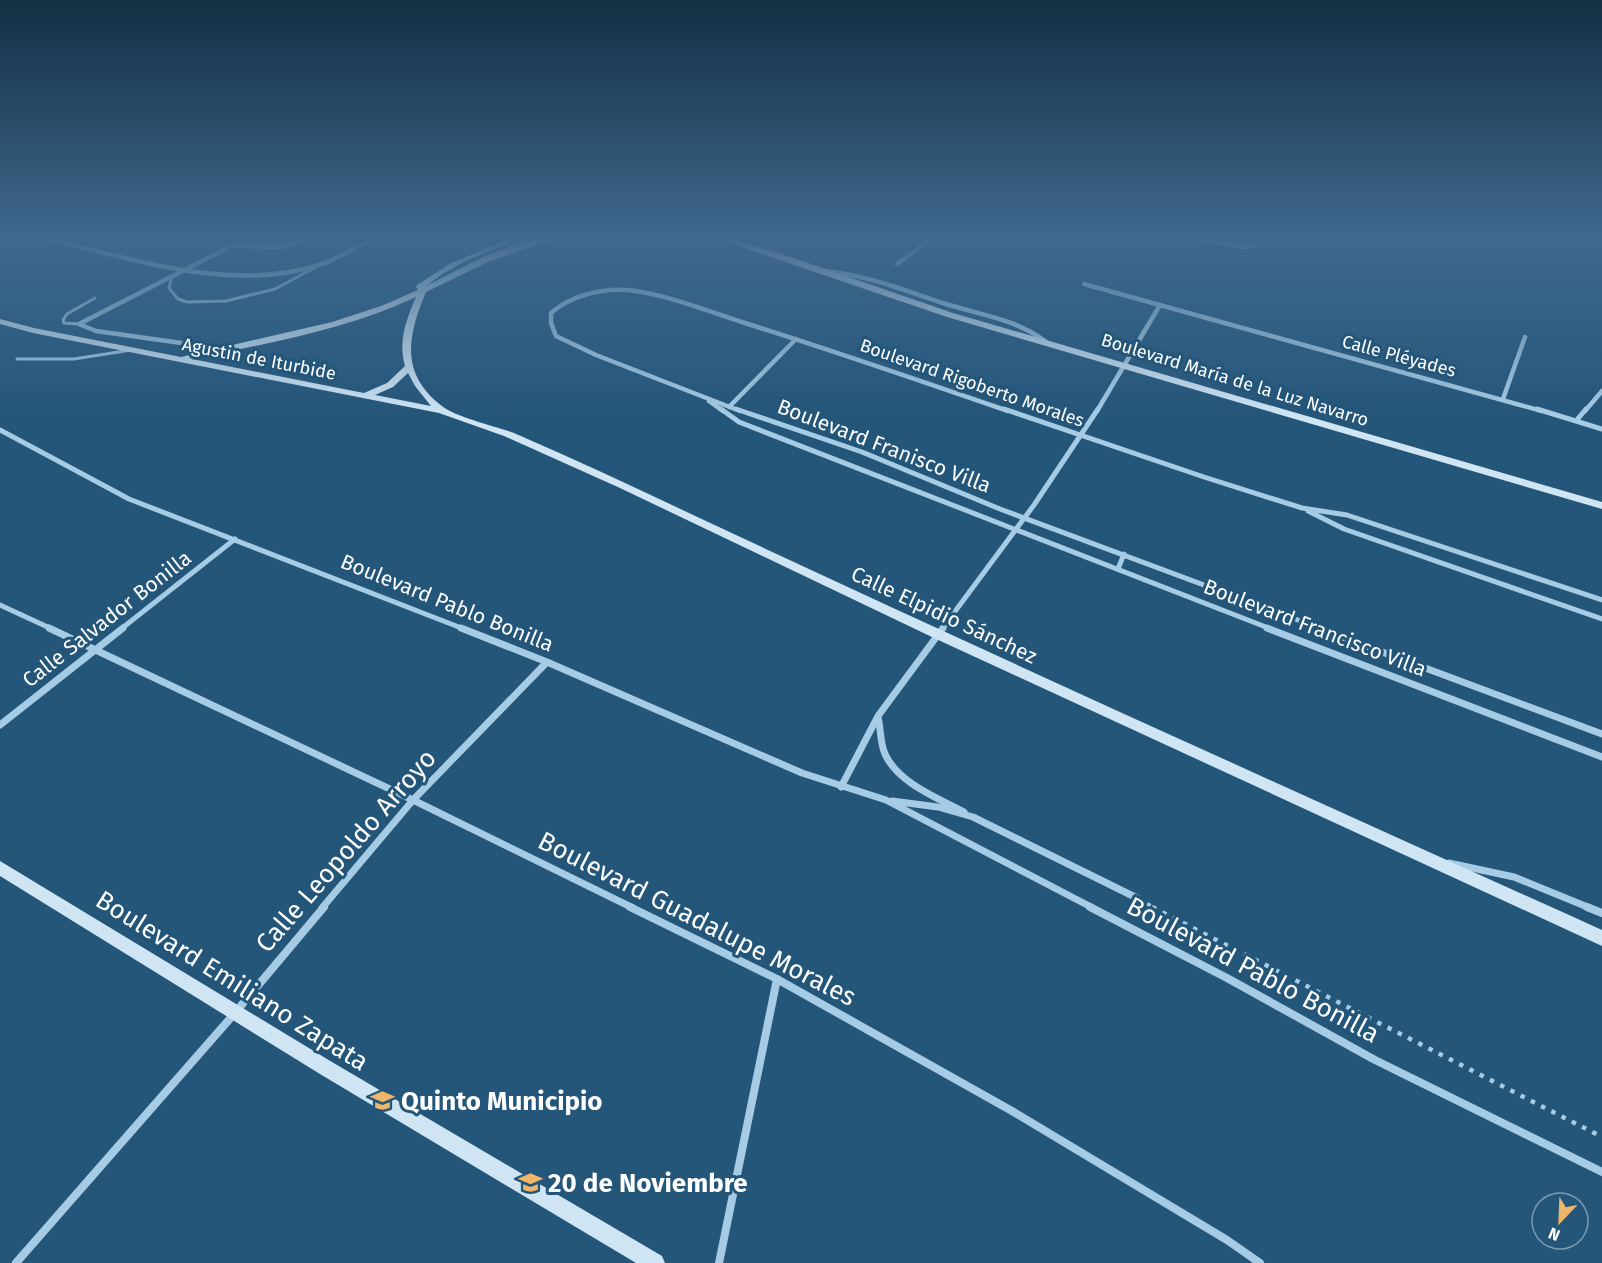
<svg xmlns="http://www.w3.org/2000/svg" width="1602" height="1263" font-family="'Fira Sans',sans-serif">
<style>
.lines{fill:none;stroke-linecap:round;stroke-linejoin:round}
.path-far1{stroke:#a6cbe4;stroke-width:4;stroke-dasharray:4 5;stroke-linecap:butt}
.path{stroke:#a6cbe4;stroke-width:4.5;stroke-dasharray:4.5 7;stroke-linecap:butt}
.lane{stroke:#a6cbe4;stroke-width:3}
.street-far3{stroke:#a6cbe4;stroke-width:4.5}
.street-far2{stroke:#a6cbe4;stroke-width:5}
.street-far1{stroke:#a6cbe4;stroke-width:7}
.street{stroke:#a6cbe4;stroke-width:8}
.secondary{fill:#cfe5f4;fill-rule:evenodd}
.labels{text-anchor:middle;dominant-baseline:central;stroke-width:6;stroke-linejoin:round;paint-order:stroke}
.far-street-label{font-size:18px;fill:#fff;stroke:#24567a}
.street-label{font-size:21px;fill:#fff;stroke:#24567a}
.near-street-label{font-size:26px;fill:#fff;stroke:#24567a}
.near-poi-label{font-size:26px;font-weight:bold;fill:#fff;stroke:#24567a;text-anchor:start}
</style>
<rect width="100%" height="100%" fill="#24567a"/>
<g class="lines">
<path class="path-far1" d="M 1147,904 L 1155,908"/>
<path class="path" d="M 1152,907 L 1602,1137"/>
<path class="lane" d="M 172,277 L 169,288 L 178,299 L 187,302 L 226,301 L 275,289 L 316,267
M 79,324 L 64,323 L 63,320 L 67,314 L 95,298
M 17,359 L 74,359 L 131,350"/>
<path class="street-far3" d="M 48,239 C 134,259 231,293 319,265 C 338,259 355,247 373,239
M 1201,239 L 1242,247 L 1254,246 L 1257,239
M 231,246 L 281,247 L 310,239
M 897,264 L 931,239
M 825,271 C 867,275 906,291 946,304 C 981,315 1015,319 1045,341
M 1084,284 L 1542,411
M 224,349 L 96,331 L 79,324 L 245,239
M 1503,399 L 1525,337
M 709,401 L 723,411
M 729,407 L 796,339
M 740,411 L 596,355 L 556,336 L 551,323 L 551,313 C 570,296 601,288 627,290 C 667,294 707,311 745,323 C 834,351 921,381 1008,411
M 1097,411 L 1160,305
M 1585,411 L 1602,391"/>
<path class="street-far2" d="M 721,409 L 739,422 L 1271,629
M 736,409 L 862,452 L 1000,509 L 1322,629
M 1004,409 L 1204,477 L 1302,508 L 1347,515 L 1602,600
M 1537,409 L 1602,429
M 1576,421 L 1586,409
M 0,430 L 129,499 L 464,629
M 1308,511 L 1344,529 L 1602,619
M 1118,569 L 1124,554
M 0,605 L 52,629
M 121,629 L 235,539
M 942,629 L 1034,505 L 1098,409"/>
<path class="street-far1" d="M 49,628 L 413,800 L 633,908
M 461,628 L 547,662 L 802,773 L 886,800 L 1093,908
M 1267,628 L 1602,757
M 1318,628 L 1602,734
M 878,717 C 881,729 880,743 885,754 C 898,783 938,798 964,812
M 0,725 L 123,628
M 841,787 L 878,716 L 943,628
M 892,801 L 938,807 L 973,817 L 1137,898
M 1449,863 L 1514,877 L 1590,908
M 322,908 L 413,800 L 547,662"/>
<path class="street" d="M 630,907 L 777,979 L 1012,1111 L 1227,1240 L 1260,1263
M 1090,907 L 1227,978 L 1375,1060 L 1602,1172
M 1587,907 L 1602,913
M 16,1263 L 234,1014 L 324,907
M 719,1263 L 777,979"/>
<path class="secondary" d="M 509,239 L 519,239 L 468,260 L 444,273 L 426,286 C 463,268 514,236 556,239 L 490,261 L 426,292 C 408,335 399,373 442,406 C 455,417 495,426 514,433 C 579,461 642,491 706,521 C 1003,660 1303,795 1602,930 L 1602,946 L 934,638 L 620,488 L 504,436 L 439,413 L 33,333 L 0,324 L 0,319 L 34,328 L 181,357 L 332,322 L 381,306 L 418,290 L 416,287 L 417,285 L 451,263 ZM 416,297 C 406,320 398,341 405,366 L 387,383 L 364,393 L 192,359 C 268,343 346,330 416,297 ZM 408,373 L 415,386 L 431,406 L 375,395 L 393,387 Z
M 718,239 L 729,239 L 782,254 L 953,313 L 1602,502 L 1602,509 L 947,317 Z
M 0,861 L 332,1062 L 662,1256 L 665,1263 L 636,1263 L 320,1074 L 0,876 Z"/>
</g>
<linearGradient id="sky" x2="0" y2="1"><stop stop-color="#142f43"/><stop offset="0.57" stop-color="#3f688d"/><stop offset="1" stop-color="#3f688d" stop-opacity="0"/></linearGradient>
<rect width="1602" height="416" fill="url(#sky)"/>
<defs>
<symbol id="school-bare" viewBox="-9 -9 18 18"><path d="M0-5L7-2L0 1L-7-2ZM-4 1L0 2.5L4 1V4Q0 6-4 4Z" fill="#efb56a" stroke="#24567a" stroke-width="2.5" paint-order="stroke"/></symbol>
</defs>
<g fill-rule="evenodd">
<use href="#school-bare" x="366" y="1084" width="33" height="33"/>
<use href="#school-bare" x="514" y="1166" width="33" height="33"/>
</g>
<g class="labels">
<g class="far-street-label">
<text transform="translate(1399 356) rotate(15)">Calle Pléyades</text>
<text transform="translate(259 359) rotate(11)">Agustin de Iturbide</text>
<text transform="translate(1235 380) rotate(17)">Boulevard María de la Luz Navarro</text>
<text transform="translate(972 383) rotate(19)">Boulevard Rigoberto Morales</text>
</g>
<g class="street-label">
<text transform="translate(884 446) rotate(21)">Boulevard Franisco Villa</text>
<text transform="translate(447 603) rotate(22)">Boulevard Pablo Bonilla</text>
<text transform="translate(944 615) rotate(25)">Calle Elpidio Sánchez</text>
<text transform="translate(107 619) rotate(-38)">Calle Salvador Bonilla</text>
<text transform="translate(1315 628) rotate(21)">Boulevard Francisco Villa</text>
</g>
<g class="near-street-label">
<text transform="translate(346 851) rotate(-49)">Calle Leopoldo Arroyo</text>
<text transform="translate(697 919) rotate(27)">Boulevard Guadalupe Morales</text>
<text transform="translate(1253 970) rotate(28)">Boulevard Pablo Bonilla</text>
<text transform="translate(232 981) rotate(32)">Boulevard Emiliano Zapata</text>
</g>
<g class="near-poi-label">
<text x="401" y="1101">Quinto Municipio</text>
<text x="548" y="1183">20 de Noviembre</text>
</g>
</g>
<g transform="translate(1560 1221) rotate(203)"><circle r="28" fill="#24567a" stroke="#7c9aaf" stroke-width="1.5"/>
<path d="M0-4.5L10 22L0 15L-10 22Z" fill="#efb56a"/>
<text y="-9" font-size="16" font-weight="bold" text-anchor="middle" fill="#ffffff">N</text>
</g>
</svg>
